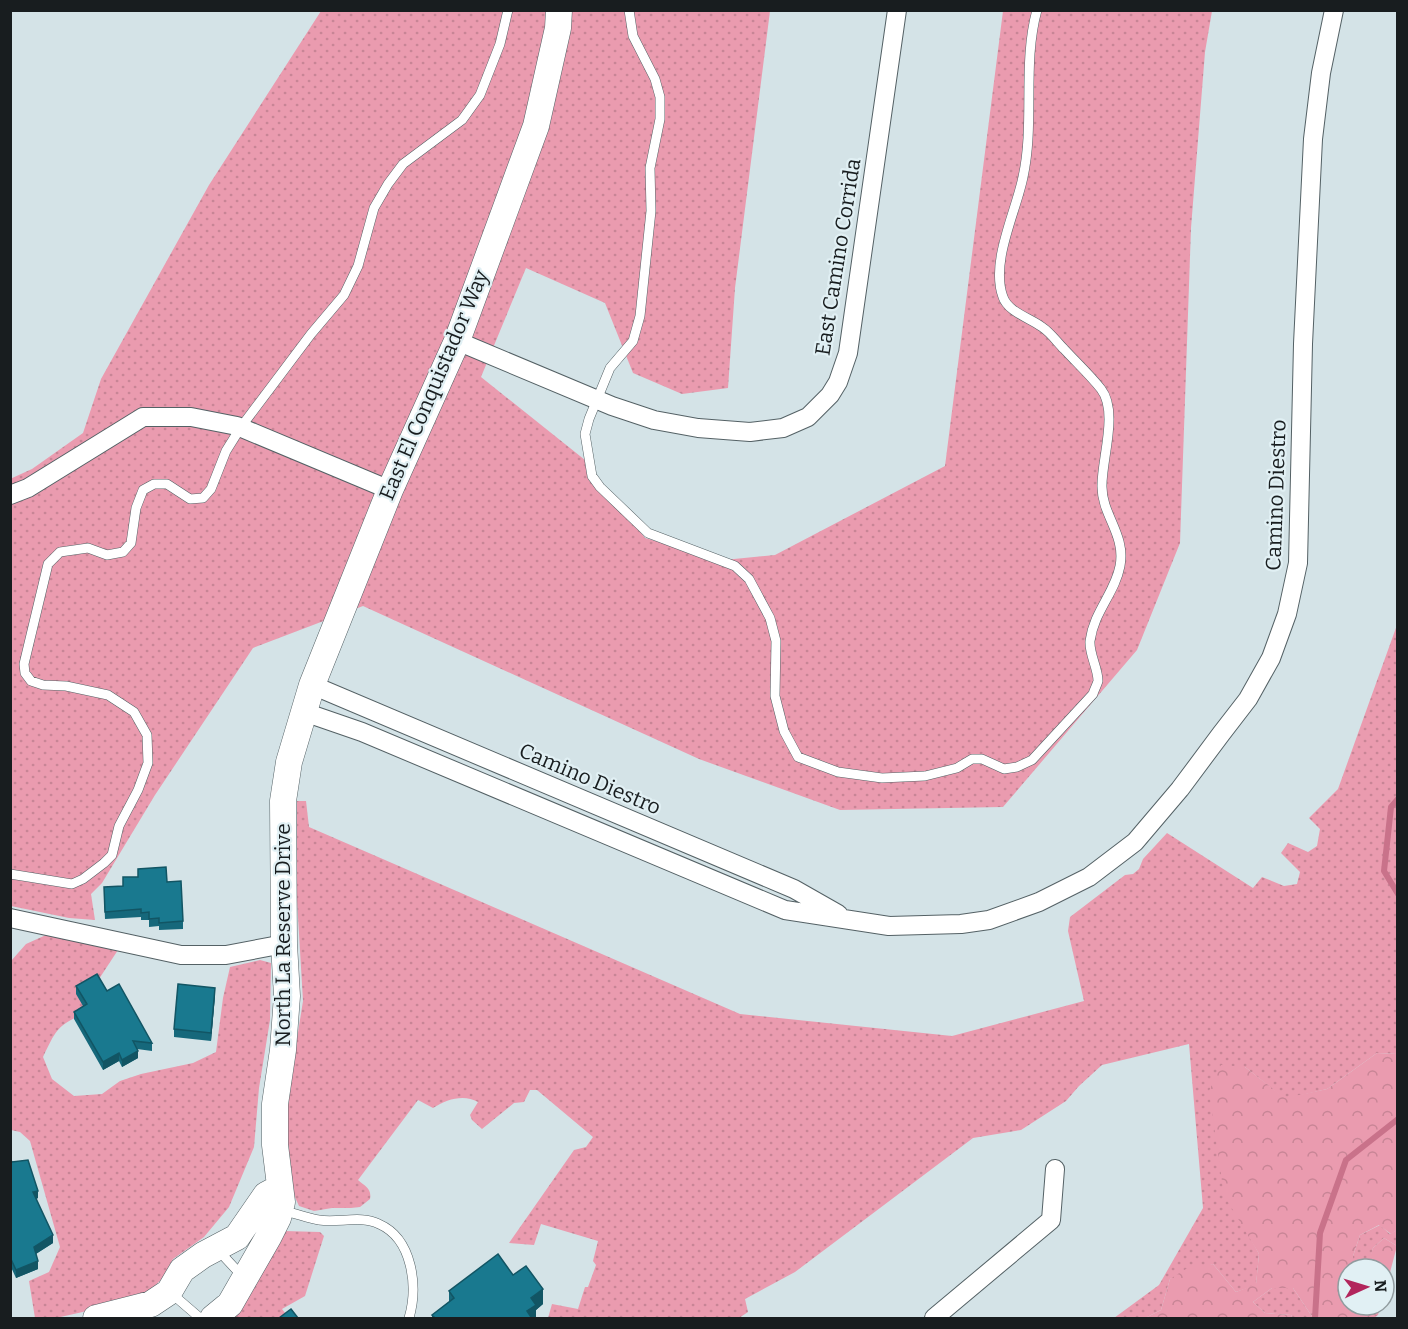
<svg xmlns="http://www.w3.org/2000/svg" width="1408" height="1329" font-family="Bitter,serif">
<style>
.grass{fill:url(#grass-dots)}
.forest{fill:url(#forest-crowns)}
.lines{fill:none;stroke-linecap:round;stroke-linejoin:round}
.stream{stroke:#c9728a;stroke-width:6}
.lane-casing{stroke:#546165;stroke-width:10}
.street-casing{stroke:#546165;stroke-width:20}
.secondary-casing{stroke:#546165;stroke-width:27}
.lane{stroke:#fff;stroke-width:9}
.street{stroke:#fff;stroke-width:18}
.secondary{stroke:#fff;stroke-width:26}
.wall{fill:#16687b}
.shaded-wall{fill:#125564}
.building{fill:#19798f;stroke:#125564;stroke-width:1.5}
.labels{text-anchor:middle;dominant-baseline:central;stroke-width:4.5;stroke-linejoin:round;paint-order:stroke}
.street-label{font-size:21px;fill:#181d1f;stroke:#e1f0f4}
</style>
<defs>
<pattern id="grass-dots" width="8" height="8" patternUnits="userSpaceOnUse" patternTransform="scale(1.5)"><rect width="8" height="8" fill="#ea9baf"/><path d="M2 2h.1M6 6h.1" fill="none" stroke="#c88596" stroke-width="1.8" stroke-linecap="round"/></pattern>
<pattern id="forest-crowns" width="20" height="18" patternUnits="userSpaceOnUse" patternTransform="scale(1.5)"><rect width="20" height="18" fill="#ea9baf"/><path d="M2 6a3 3 0 1 1 6 0M12 15a3 3 0 1 1 6 0" fill="none" stroke="#c88596"/></pattern>
</defs>
<rect width="100%" height="100%" fill="#d4e3e7"/>
<path class="grass" d="M 321,11 L 770,11 L 735,288 L 728,388 L 682,394 L 633,373 L 605,303 L 526,268 L 481,377 L 585,460 L 645,538 L 724,560 L 775,555 L 945,466 L 1003,11 L 1212,11 L 1205,52 L 1191,228 L 1180,543 L 1137,650 L 1003,807 L 840,810 L 699,759 L 363,606 L 253,648 L 155,795 L 102,883 L 91,894 L 95,920 L 69,918 L 11,906 L 10,479 L 32,469 L 83,433 L 101,379 L 209,185 Z
M 1397,625 L 1397,1054 L 1377,1053 L 1327,1089 L 1285,1099 L 1245,1067 L 1246,1230 L 1259,1254 L 1256,1285 L 1236,1292 L 1213,1264 L 1170,1279 L 1161,1310 L 1145,1318 L 1114,1318 L 1159,1285 L 1203,1208 L 1189,1044 L 1102,1065 L 1079,1086 L 1066,1101 L 1021,1130 L 973,1138 L 795,1272 L 745,1299 L 748,1312 L 739,1318 L 548,1318 L 552,1304 L 578,1309 L 585,1287 L 588,1287 L 596,1265 L 593,1261 L 598,1241 L 541,1224 L 534,1245 L 509,1243 L 574,1150 L 586,1147 L 593,1137 L 537,1090 L 530,1090 L 524,1102 L 514,1103 L 482,1129 L 472,1120 L 470,1115 L 478,1102 C 464,1094 447,1099 433,1108 L 418,1100 L 358,1180 C 365,1186 372,1189 370,1199 L 360,1207 L 351,1208 L 332,1208 L 314,1211 L 299,1206 L 293,1193 L 285,1114 L 303,1001 L 297,900 L 297,801 L 306,801 L 309,827 L 740,1014 L 952,1036 L 1084,1001 L 1068,931 L 1070,917 L 1125,875 L 1133,874 L 1139,869 L 1143,859 L 1167,833 L 1253,888 L 1262,877 L 1284,886 L 1297,884 L 1300,872 L 1281,853 L 1288,843 L 1308,852 L 1317,846 L 1320,829 L 1309,818 L 1338,789 Z
M 46,935 L 118,950 L 97,982 L 87,1012 C 57,1026 57,1028 43,1057 L 52,1079 L 74,1096 L 102,1094 L 120,1081 L 141,1074 L 193,1063 L 216,1052 L 223,998 L 230,967 L 260,960 L 271,963 L 270,1020 L 259,1088 L 254,1147 L 229,1207 L 204,1237 L 173,1259 L 162,1279 L 147,1293 L 127,1302 L 56,1318 L 35,1318 L 29,1281 L 49,1272 L 60,1247 L 30,1141 L 20,1132 L 11,1130 L 11,961 L 26,944 Z
M 1380,1225 L 1390,1234 L 1397,1230 L 1397,1246 L 1384,1238 L 1373,1248 L 1368,1268 L 1353,1269 L 1353,1256 L 1360,1235 Z
M 284,1231 L 320,1232 L 324,1236 L 305,1296 L 282,1309 L 289,1318 L 231,1318 Z
M 1272,1288 L 1293,1288 L 1313,1318 L 1293,1318 L 1291,1315 L 1265,1313 L 1253,1302 Z"/>
<path class="forest" d="M 1377,1053 L 1397,1054 L 1397,1230 L 1391,1234 L 1379,1225 L 1360,1235 L 1353,1256 L 1353,1269 L 1348,1269 L 1348,1305 L 1381,1305 L 1378,1315 L 1374,1318 L 1313,1318 L 1293,1288 L 1272,1288 L 1253,1302 L 1265,1313 L 1291,1315 L 1293,1318 L 1145,1318 L 1161,1310 L 1170,1279 L 1186,1269 L 1213,1264 L 1236,1292 L 1256,1284 L 1259,1254 L 1224,1195 L 1209,1091 L 1221,1065 L 1245,1067 L 1285,1098 L 1327,1089 Z
M 1384,1238 L 1397,1246 L 1384,1295 L 1384,1269 L 1366,1269 L 1373,1248 Z"/>
<g class="lines">
<path class="stream" d="M 1398,799 L 1391,807 L 1384,871 L 1398,894
M 1315,1318 L 1320,1233 L 1346,1160 L 1398,1119"/>
<defs>
<path id="lane" d="M 629,10 L 633,36 L 655,79 L 660,97 L 660,119 L 650,168 L 651,211 L 640,316 L 633,341 L 610,368 L 589,419 L 585,434 L 592,476 L 600,487 L 648,533 L 735,566 L 749,579 L 770,618 L 776,641 L 775,696 L 784,731 L 798,757 L 838,772 L 882,778 L 925,776 L 957,768 L 972,759 L 982,759 L 1004,769 L 1017,767 L 1032,760 L 1093,694 C 1094,690 1097,685 1098,681 C 1098,668 1089,654 1090,641 C 1094,611 1115,593 1120,566 C 1126,535 1102,515 1102,487 C 1101,461 1119,412 1101,389 C 1090,375 1076,362 1064,349 C 1057,342 1050,332 1042,327 C 1030,318 1008,312 1003,297 C 990,262 1016,212 1023,177 C 1035,123 1022,64 1037,10
M 10,874 L 72,884 L 83,879 L 104,863 L 112,855 L 119,826 L 138,790 L 148,763 L 147,735 L 134,712 L 108,695 L 66,686 L 43,685 L 31,681 L 25,673 L 24,664 L 48,564 L 60,552 L 88,548 L 107,555 L 123,552 L 131,543 L 136,508 L 143,490 L 154,484 L 167,484 L 190,499 L 203,498 L 211,489 L 226,451 L 241,427 L 311,334 L 344,295 L 358,266 L 374,208 L 388,184 L 403,164 L 462,120 L 480,95 L 500,44 L 508,10
M 283,1211 C 295,1213 307,1218 319,1220 C 339,1223 361,1215 379,1224 C 413,1239 418,1287 409,1318
M 218,1250 L 243,1277
M 171,1293 L 200,1318"/>
<path id="street" d="M 457,341 L 612,406 L 654,420 L 698,428 L 750,432 L 783,428 L 808,417 L 830,395 L 838,382 L 848,353 L 897,10
M 10,495 L 28,488 L 143,417 L 191,417 L 237,426 L 390,490
M 312,685 L 794,889 L 838,914
M 304,712 L 362,732 L 785,910 L 889,926 L 961,924 L 989,920 L 1039,902 L 1089,877 L 1135,842 L 1180,789 L 1221,734 L 1248,699 L 1271,658 L 1287,614 L 1298,563 L 1303,344 L 1313,139 L 1321,73 L 1334,10
M 10,918 L 181,955 L 226,955 L 284,944
M 934,1318 L 1051,1220 L 1055,1169"/>
<path id="secondary" d="M 96,1318 L 151,1304 L 169,1292 L 182,1270 L 203,1255 L 237,1237 L 266,1195 L 279,1188
M 213,1318 L 230,1304 L 269,1236 L 278,1218 L 282,1202 L 275,1145 L 275,1104 L 283,1050 L 287,996 L 284,944 L 283,801 L 289,762 L 312,685 L 390,490 L 457,341 L 536,126 L 558,28 L 559,10"/>
</defs>
<use href="#lane" class="lane-casing"/>
<use href="#street" class="street-casing"/>
<use href="#secondary" class="secondary-casing"/>
<use href="#lane" class="lane"/>
<use href="#street" class="street"/>
<use href="#secondary" class="secondary"/>
</g>
<path class="wall" d="M 123,877 L 138,877 L 167,882 L 183,921 L 183,929 L 159,930 L 159,926 L 149,927 L 149,920 L 141,920 L 141,917 L 105,919 L 104,895 L 123,886 Z
M 76,986 L 107,991 L 152,1043 L 152,1051 L 137,1049 L 138,1058 L 122,1067 L 119,1061 L 103,1070 L 74,1019 L 74,1012 L 83,1006 L 76,994 Z
M 215,995 L 211,1041 L 174,1037 L 174,1029 Z
M 10,1159 L 38,1198 L 36,1199 L 53,1243 L 36,1254 L 38,1269 L 16,1278 L 10,1265 Z
M 449,1291 L 543,1304 L 536,1310 L 536,1318 L 432,1318 L 432,1315 L 449,1302 Z"/>
<path class="shaded-wall" d="M 215,988 L 215,995 L 211,1041 L 211,1033 Z
M 138,1051 L 138,1058 L 122,1067 L 122,1060 Z
M 119,1053 L 119,1061 L 103,1070 L 103,1062 Z
M 38,1191 L 38,1198 L 33,1200 L 33,1192 Z
M 53,1235 L 53,1243 L 34,1255 L 34,1247 Z
M 38,1261 L 38,1269 L 16,1278 L 16,1270 Z
M 543,1289 L 543,1304 L 536,1310 L 536,1318 L 527,1318 L 527,1311 L 531,1298 Z"/>
<path class="building" d="M 166,867 L 167,882 L 181,881 L 183,921 L 159,923 L 159,918 L 149,919 L 149,912 L 141,913 L 141,909 L 105,912 L 104,887 L 123,886 L 123,877 L 138,877 L 138,869 Z
M 97,974 L 107,991 L 119,984 L 152,1043 L 133,1041 L 138,1051 L 122,1060 L 119,1053 L 103,1062 L 74,1012 L 87,1004 L 76,986 Z
M 178,984 L 215,988 L 211,1033 L 174,1029 Z
M 10,1159 L 12,1162 L 28,1160 L 38,1191 L 33,1192 L 53,1235 L 34,1247 L 38,1261 L 16,1270 L 10,1257 Z
M 498,1254 L 513,1275 L 526,1266 L 543,1289 L 531,1298 L 536,1305 L 527,1311 L 531,1317 L 529,1318 L 435,1318 L 432,1315 L 454,1298 L 449,1291 Z
M 291,1309 L 298,1318 L 279,1318 Z"/>
<g class="labels">
<g class="street-label">
<text transform="translate(838 257) rotate(-81)">East Camino Corrida</text>
<text transform="translate(434 385) rotate(-67)">East El Conquistador Way</text>
<text transform="translate(1276 495) rotate(-88)">Camino Diestro</text>
<text transform="translate(590 779) rotate(23)">Camino Diestro</text>
<text transform="translate(283 935) rotate(-90)">North La Reserve Drive</text>
</g>
</g>
<rect width="1408" height="1329" fill="none" stroke="#181d1f" stroke-width="24"/>
<g transform="translate(1366 1287) rotate(86)"><circle r="28" fill="#e1f0f4" stroke="#919c9f" stroke-width="1.5"/>
<path d="M0-4.5L10 22L0 15L-10 22Z" fill="#b2255c"/>
<text y="-9" font-size="16" font-weight="bold" text-anchor="middle" fill="#181d1f">N</text>
</g>
</svg>
